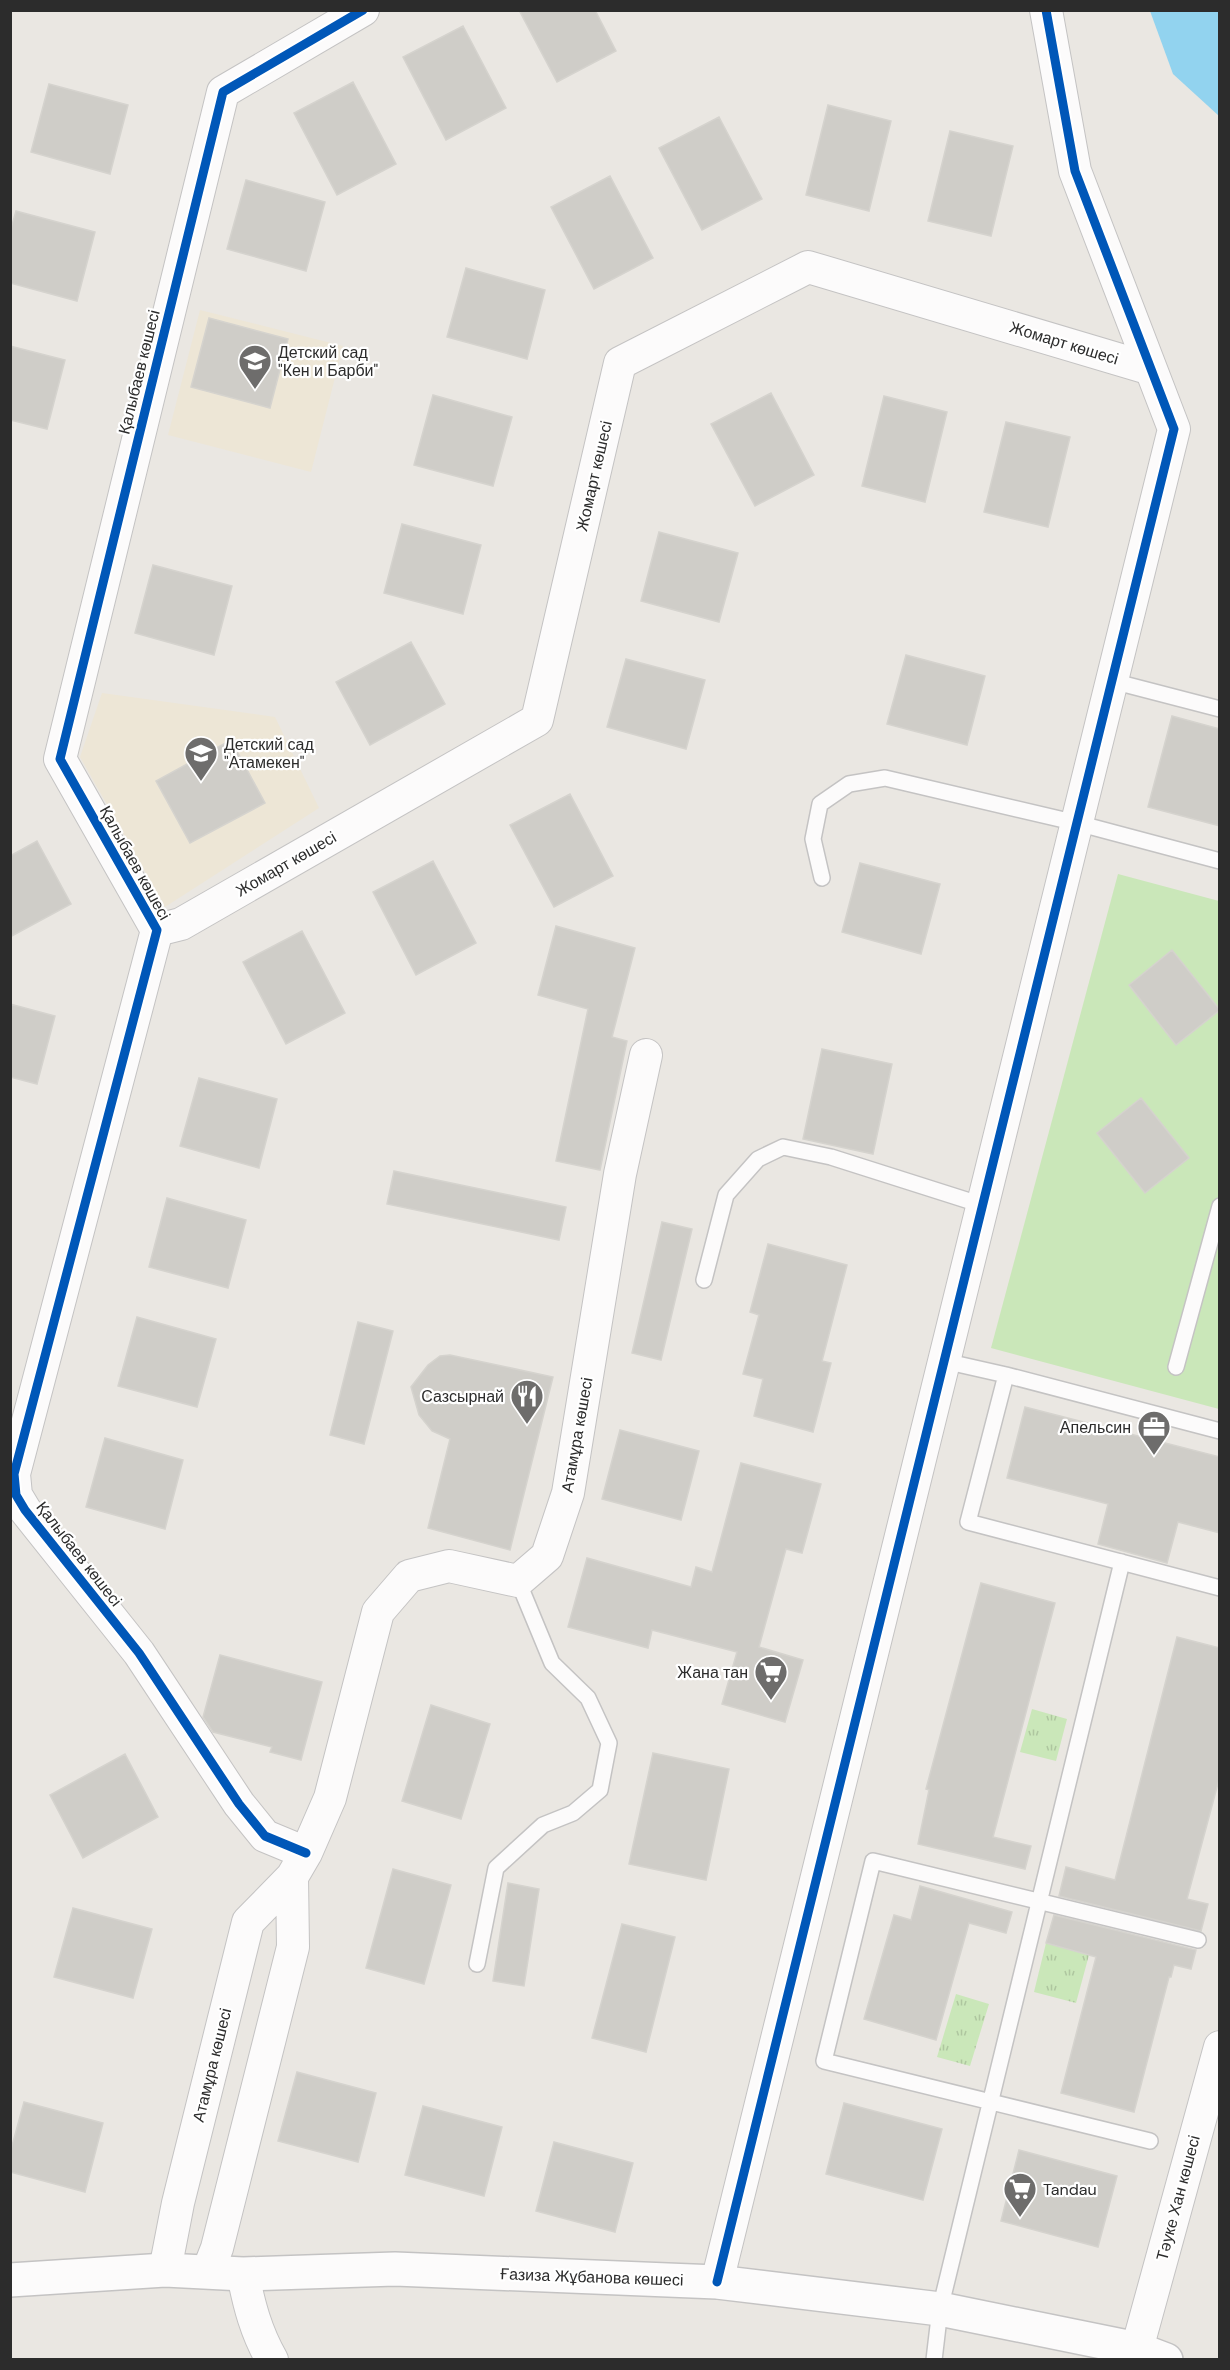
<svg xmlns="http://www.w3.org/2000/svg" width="1230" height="2370" font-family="'DM Sans',sans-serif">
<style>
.education{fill:#ede6d6}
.grass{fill:#cae7b9}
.park{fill:url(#park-tufts)}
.water{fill:#92d3ef}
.building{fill:#cfcdc8;stroke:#d5d3ce;stroke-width:1.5}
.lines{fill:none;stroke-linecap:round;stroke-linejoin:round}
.service-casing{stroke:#c4c3c3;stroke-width:18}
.minor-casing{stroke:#c4c3c3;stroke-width:34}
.tertiary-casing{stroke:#c4c3c3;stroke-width:36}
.service{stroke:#fcfbfb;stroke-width:15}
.minor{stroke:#fcfbfb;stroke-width:32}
.tertiary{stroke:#fcfbfb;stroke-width:33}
.cycleway-casing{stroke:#fff;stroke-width:13}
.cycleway{stroke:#0057b8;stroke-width:9}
.labels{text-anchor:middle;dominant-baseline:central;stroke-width:4.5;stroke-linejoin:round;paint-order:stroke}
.street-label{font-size:16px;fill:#2c2c2c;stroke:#fff}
.poi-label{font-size:16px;fill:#2c2c2c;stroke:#fff;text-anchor:start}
</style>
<defs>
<pattern id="park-tufts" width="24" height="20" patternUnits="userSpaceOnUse" patternTransform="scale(1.5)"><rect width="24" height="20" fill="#cae7b9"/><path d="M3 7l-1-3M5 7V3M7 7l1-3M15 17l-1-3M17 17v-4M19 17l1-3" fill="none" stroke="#aec69f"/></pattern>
</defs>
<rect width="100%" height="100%" fill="#eae7e2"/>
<path class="education" d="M 200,310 L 343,346 L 311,472 L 168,435 Z
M 102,693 L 275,717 L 319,808 L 165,907 L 80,757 Z"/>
<path class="grass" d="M 1118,874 L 1219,901 L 1219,1409 L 991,1348 Z"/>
<path class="park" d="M 1032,1709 L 1067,1719 L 1056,1761 L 1020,1752 Z
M 1046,1943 L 1089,1955 L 1076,2003 L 1034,1992 Z
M 956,1994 L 989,2004 L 970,2066 L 937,2057 Z"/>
<path class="water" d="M 1150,11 L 1219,11 L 1219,116 L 1173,74 Z"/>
<path class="building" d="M 519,10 L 595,10 L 616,51 L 557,82 Z
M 463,26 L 506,108 L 446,140 L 403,57 Z
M 353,82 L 396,164 L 337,195 L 294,113 Z
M 49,84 L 128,105 L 110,174 L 31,152 Z
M 828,105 L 891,121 L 869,211 L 806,195 Z
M 719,117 L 762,199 L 702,230 L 659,148 Z
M 950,131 L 1013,146 L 991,236 L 928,221 Z
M 610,176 L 653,258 L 594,289 L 551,207 Z
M 246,180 L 325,202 L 306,271 L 227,249 Z
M 16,211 L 95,232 L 77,301 L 10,283 L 10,232 Z
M 466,268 L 545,290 L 527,359 L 447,337 Z
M 209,318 L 288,339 L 270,408 L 191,387 Z
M 10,346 L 65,360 L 47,429 L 10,420 Z
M 771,393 L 814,475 L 755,506 L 711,424 Z
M 433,395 L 512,417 L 493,486 L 414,465 Z
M 884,396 L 947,412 L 925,502 L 862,486 Z
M 1006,422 L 1070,437 L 1048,527 L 984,512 Z
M 402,524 L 481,545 L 463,614 L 384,593 Z
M 659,532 L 738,553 L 719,622 L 641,601 Z
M 153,565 L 232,586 L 214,655 L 135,633 Z
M 411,642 L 445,704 L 370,745 L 336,682 Z
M 906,655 L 985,676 L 967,745 L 887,724 Z
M 626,659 L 705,680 L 686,749 L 607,727 Z
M 1172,716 L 1220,729 L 1220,826 L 1148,807 Z
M 231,740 L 265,803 L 190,843 L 156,781 Z
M 570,794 L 613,876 L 554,907 L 510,825 Z
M 37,841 L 71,904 L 10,937 L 10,856 Z
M 433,861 L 476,943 L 416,975 L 373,892 Z
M 860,863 L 940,884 L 921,954 L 842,932 Z
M 556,926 L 635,948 L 612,1037 L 627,1041 L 600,1170 L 556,1161 L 588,1009 L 538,995 Z
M 302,931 L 345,1013 L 286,1044 L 243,962 Z
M 1172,950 L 1220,1010 L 1176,1045 L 1129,985 Z
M 10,1004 L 55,1016 L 37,1084 L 10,1077 Z
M 822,1049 L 892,1064 L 873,1154 L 803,1139 Z
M 199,1078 L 277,1099 L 259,1168 L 180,1146 Z
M 1141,1098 L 1189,1158 L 1145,1193 L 1097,1133 Z
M 394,1171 L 566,1207 L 559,1240 L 387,1204 Z
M 167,1198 L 246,1220 L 228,1288 L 149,1267 Z
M 662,1222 L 692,1229 L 661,1360 L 632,1353 Z
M 768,1244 L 847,1265 L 822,1361 L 831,1363 L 813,1432 L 754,1416 L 763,1379 L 743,1374 L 759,1315 L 750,1312 Z
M 137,1317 L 216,1339 L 197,1407 L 118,1386 Z
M 358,1322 L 393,1331 L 364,1444 L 330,1435 Z
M 450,1355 L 553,1377 L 510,1550 L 428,1528 L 450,1439 L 432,1431 L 419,1415 L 411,1387 L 428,1365 L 440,1356 Z
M 1025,1407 L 1220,1457 L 1220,1533 L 1178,1522 L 1167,1563 L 1098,1544 L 1108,1504 L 1007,1478 Z
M 620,1430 L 699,1451 L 681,1520 L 602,1499 Z
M 105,1438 L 183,1460 L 165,1529 L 86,1507 Z
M 741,1463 L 821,1484 L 802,1553 L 786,1549 L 759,1647 L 803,1660 L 785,1722 L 722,1704 L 737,1652 L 652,1630 L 648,1648 L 568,1627 L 587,1558 L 691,1587 L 696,1567 L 712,1572 Z
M 981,1583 L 1055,1603 L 993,1837 L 1031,1846 L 1025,1869 L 918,1844 L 929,1790 L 926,1789 Z
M 1177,1637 L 1220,1648 L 1220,1776 L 1187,1899 L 1208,1904 L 1201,1931 L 1059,1896 L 1066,1867 L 1115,1880 Z
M 220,1655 L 322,1682 L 301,1760 L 270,1752 L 272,1747 L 213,1732 L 203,1717 Z
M 431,1705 L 490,1724 L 461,1819 L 402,1801 Z
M 653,1753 L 729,1769 L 706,1880 L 629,1864 Z
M 125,1754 L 158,1817 L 83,1858 L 50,1795 Z
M 393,1869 L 451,1885 L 424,1984 L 366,1968 Z
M 508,1883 L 539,1889 L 524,1986 L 493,1981 Z
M 920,1886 L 1012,1912 L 1006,1933 L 969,1923 L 936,2040 L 864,2019 L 894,1915 L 911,1920 Z
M 73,1908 L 152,1929 L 133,1998 L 54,1977 Z
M 1054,1915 L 1196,1950 L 1191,1969 L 1174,1965 L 1171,1977 L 1169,1977 L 1134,2112 L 1061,2093 L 1096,1957 L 1046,1943 Z
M 622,1924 L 675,1937 L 646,2052 L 592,2038 Z
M 297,2072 L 376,2093 L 358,2162 L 278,2141 Z
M 24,2102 L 103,2123 L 85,2192 L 10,2172 L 10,2153 Z
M 844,2103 L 942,2129 L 923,2200 L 826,2174 Z
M 423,2106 L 502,2127 L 484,2196 L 405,2175 Z
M 554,2142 L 633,2163 L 615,2232 L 536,2211 Z
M 1019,2150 L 1117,2176 L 1098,2247 L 1001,2221 Z"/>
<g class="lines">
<defs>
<path id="service" d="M 1112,681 L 1220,709
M 822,878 L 813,839 L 820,804 L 849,784 L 885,778 L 1077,823 L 1220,861
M 704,1280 L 726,1195 L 758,1159 L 783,1147 L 831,1157 L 982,1205
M 944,1361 L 1006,1375 L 1220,1431
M 1176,1367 L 1220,1206
M 1006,1375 L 968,1522 L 1220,1588
M 477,1964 L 496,1868 L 543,1825 L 573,1813 L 600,1790 L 609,1743 L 588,1698 L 552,1663 L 518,1581
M 1150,2141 L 824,2061 L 873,1861 L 1198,1940
M 934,2360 L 940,2309 L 1122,1562"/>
<path id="minor" d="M 157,930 L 181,924 L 537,720 L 620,363 L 808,267 L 1151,369
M 306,1853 L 265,1836 L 239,1804 L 139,1653 L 25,1510 L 16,1495 L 14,1474 L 157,930 L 60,759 L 223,92 L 363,10
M 165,2270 L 178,2203 L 248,1922 L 292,1877 L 306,1853 L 330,1798 L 378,1612 L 409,1576 L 449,1566 L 518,1581 L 547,1556 L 568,1493 L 620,1174 L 646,1055
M 208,2271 L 217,2248 L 293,1947 L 292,1877
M 243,2274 C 249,2305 256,2332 272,2360
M 717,2282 L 1174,429 L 1075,171 L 1046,10
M 1137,2349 L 1220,2047"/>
<path id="tertiary" d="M 10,2280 L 165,2270 L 243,2274 L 395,2269 L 717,2282 L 940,2309 L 1137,2349 L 1166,2360"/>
</defs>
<use href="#service" class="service-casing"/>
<use href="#minor" class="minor-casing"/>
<use href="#tertiary" class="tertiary-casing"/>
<use href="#service" class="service"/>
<use href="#minor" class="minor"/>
<use href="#tertiary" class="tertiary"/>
<defs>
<path id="cycleway" d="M 306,1853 L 265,1836 L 239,1804 L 139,1653 L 25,1510 L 16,1495 L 14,1474 L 157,930 L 60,759 L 223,92 L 363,10
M 717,2282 L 1174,429 L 1075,171 L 1046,10"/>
</defs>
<use href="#cycleway" class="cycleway-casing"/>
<use href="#cycleway" class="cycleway"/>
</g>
<defs>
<symbol id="school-pin" viewBox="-11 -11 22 30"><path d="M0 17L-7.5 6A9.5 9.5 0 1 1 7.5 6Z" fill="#6e6d6c" stroke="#fff"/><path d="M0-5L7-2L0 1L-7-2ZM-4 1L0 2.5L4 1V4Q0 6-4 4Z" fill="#fff"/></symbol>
<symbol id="restaurant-pin" viewBox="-11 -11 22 30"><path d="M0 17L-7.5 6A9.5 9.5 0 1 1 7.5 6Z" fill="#6e6d6c" stroke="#fff"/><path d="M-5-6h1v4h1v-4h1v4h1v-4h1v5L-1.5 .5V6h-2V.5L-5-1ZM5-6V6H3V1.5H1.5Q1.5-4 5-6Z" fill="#fff"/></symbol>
<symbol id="office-pin" viewBox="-11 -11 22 30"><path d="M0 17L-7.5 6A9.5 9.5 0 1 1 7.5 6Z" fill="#6e6d6c" stroke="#fff"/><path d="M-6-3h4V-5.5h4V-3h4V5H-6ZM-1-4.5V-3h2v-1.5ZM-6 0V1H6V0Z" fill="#fff"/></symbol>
<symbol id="supermarket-pin" viewBox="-11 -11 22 30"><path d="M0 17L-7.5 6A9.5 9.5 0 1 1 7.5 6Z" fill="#6e6d6c" stroke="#fff"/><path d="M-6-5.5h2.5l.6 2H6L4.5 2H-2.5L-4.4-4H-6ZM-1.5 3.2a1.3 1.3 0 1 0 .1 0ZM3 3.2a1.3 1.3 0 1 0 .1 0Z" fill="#fff"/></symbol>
</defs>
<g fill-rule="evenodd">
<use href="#school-pin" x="236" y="342" width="38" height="52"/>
<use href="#school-pin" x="182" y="734" width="38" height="52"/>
<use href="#restaurant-pin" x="508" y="1377" width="38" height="52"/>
<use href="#office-pin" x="1135" y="1408" width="38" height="52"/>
<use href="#supermarket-pin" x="752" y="1653" width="38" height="52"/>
<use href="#supermarket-pin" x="1001" y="2170" width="38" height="52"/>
</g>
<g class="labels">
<g class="street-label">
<text transform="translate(1064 343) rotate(17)">Жомарт көшесі</text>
<text transform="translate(139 372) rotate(-76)">Қалыбаев көшесі</text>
<text transform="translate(594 476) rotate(-77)">Жомарт көшесі</text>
<text transform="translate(135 863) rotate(61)">Қалыбаев көшесі</text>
<text transform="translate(286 864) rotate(-30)">Жомарт көшесі</text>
<text transform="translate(577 1435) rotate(-80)">Атамұра көшесі</text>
<text transform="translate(79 1554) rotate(52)">Қалыбаев көшесі</text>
<text transform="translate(212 2065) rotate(-76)">Атамұра көшесі</text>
<text transform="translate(1178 2198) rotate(-75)">Тәуке Хан көшесі</text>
<text transform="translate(592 2277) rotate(2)">Ғазиза Жұбанова көшесі</text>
</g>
<g class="poi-label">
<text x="278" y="352">Детский сад<tspan x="278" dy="18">"Кен и Барби"</tspan></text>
<text x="224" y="744">Детский сад<tspan x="224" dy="18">"Атамекен"</tspan></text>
<text x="504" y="1396" text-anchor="end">Сазсырнай</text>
<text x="1131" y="1427" text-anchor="end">Апельсин</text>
<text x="748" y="1672" text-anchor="end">Жана тан</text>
<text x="1043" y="2189">Tandau</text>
</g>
</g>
<rect width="1230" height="2370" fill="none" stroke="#2c2c2c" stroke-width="24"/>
</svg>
